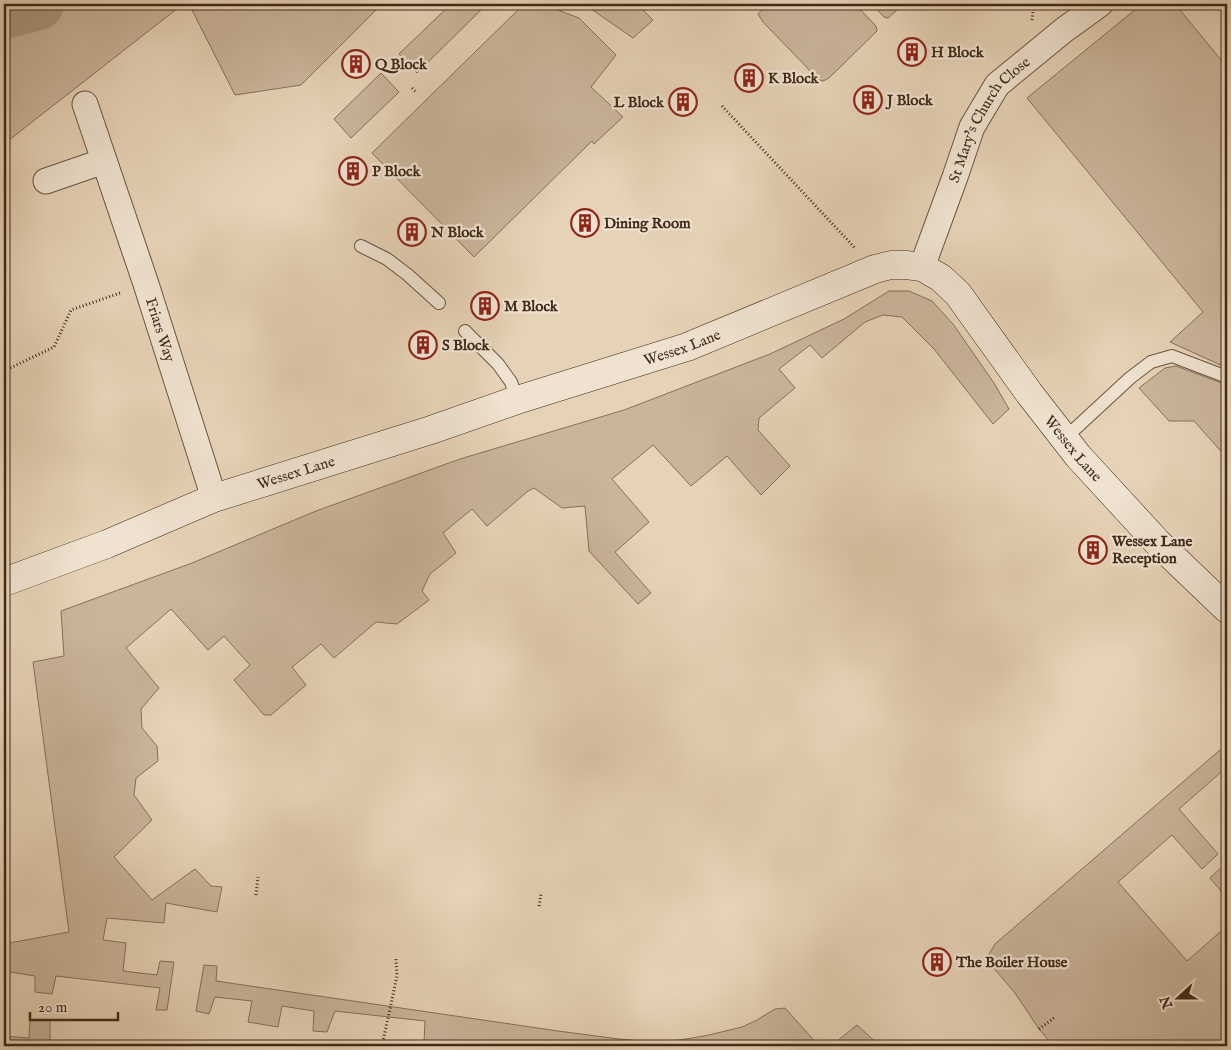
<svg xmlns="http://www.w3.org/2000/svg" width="1231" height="1050" font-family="'IM FELL English',serif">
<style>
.green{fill:#cab59b;stroke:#85705a}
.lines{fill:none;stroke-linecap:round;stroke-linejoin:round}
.river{stroke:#ae9981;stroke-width:52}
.lane-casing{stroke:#6a5440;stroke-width:14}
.street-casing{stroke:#6a5440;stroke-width:27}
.secondary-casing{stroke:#402a19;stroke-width:29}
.path{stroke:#402a19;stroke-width:3;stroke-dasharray:1 2.5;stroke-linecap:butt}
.lane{stroke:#efe2d0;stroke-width:12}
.street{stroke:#efe2d0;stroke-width:25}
.secondary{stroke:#efe2d0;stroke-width:28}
.labels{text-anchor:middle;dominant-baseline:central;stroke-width:4.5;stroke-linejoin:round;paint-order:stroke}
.poi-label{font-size:15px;font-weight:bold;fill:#402a19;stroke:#efe2d0;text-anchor:start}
.street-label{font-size:15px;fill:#402a19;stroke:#efe2d0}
</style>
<rect width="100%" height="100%" fill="#e6d2b6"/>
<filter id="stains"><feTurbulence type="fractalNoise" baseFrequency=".004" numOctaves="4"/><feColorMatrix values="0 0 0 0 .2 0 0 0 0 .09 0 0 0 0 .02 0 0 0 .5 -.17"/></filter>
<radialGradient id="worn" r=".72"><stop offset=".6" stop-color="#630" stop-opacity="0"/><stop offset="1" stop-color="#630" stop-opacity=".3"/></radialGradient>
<path class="green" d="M 65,4 L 183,4 L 4,144 L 4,22 L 48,12 Z
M 189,4 L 382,4 L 301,85 L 235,95 Z
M 451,4 L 487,4 L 417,73 L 399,54 Z
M 524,4 L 542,4 L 579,18 L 616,55 L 591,87 L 623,117 L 594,144 L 592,141 L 474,257 L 372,153 Z
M 584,4 L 637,4 L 653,20 L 633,38 Z
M 767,4 L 855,4 L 876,26 L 877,31 L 829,78 L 823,81 L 819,80 L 763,22 L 758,14 Z
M 872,4 L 904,4 L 888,18 L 884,17 Z
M 1142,4 L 1175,4 L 1227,67 L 1227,368 L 1170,342 L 1203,312 L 1027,98 Z
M 381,73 L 399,92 L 351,138 L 334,119 Z
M 889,291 L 909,291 L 932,301 L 953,324 L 994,383 L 1009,409 L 993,424 L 934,349 L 902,317 L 883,315 L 865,322 L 822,358 L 810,345 L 779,369 L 795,388 L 759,418 L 758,430 L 790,466 L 761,495 L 727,456 L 691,486 L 653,445 L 612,479 L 649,522 L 615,552 L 651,593 L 638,604 L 589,551 L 585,506 L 562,508 L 534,488 L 528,491 L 487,526 L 472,509 L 443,533 L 456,553 L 430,574 L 422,591 L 429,600 L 397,624 L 376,622 L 334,658 L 321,644 L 292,667 L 306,685 L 271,715 L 264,715 L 234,680 L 250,665 L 224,636 L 208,650 L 171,609 L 126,648 L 159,688 L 141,709 L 142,728 L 157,746 L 158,761 L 136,778 L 134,795 L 152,820 L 114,857 L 152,900 L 195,869 L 211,886 L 222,887 L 217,912 L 166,903 L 164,923 L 107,918 L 103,940 L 126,943 L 123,971 L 157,975 L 160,961 L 174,962 L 167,1010 L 156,1010 L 160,988 L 56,976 L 52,994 L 35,992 L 35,976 L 4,971 L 4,944 L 69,932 L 33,662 L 64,656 L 61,611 L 192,563 L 316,511 L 460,459 L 624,410 L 770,354 L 844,319 Z
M 1176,366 L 1227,385 L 1227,458 L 1194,421 L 1169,421 L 1139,388 L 1165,368 Z
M 1227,744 L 1227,767 L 1179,809 L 1218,854 L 1202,869 L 1172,835 L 1118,882 L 1187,961 L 1227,926 L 1227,978 L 1221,984 L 1227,991 L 1227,1046 L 1040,1046 L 1049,1041 L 1039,1029 L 1015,993 L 986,959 L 995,944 Z
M 1226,863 L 1227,864 L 1227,898 L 1210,878 Z
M 204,965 L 217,966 L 216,981 L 558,1031 L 619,1039 L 654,1042 L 680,1040 L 709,1035 L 742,1027 L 757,1020 L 775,1009 L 785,1008 L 819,1046 L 446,1046 L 424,1043 L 425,1021 L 335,1011 L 327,1032 L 313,1031 L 314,1011 L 282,1006 L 278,1027 L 248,1022 L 252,1001 L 215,997 L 209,1014 L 196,1011 Z
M 30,1020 L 50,1020 L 50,1043 L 81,1046 L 4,1046 L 4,1036 L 29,1038 Z
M 857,1025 L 880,1046 L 831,1046 Z"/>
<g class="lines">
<path class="river" d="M 4,13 L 38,4"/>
<defs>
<path id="lane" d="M 361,246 L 387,259 L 408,275 L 439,303
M 465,331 L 498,364 L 511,382 L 517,400
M 1064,439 L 1130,378 L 1151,362 L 1172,356 L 1227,377"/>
<g id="street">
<path id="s1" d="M 85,104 L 146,284 L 214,498"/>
<path d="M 46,181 L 104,161"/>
<path id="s2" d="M 922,267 L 955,177 L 972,127 L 997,85 L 1064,30 L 1100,4"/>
</g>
<g id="secondary">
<path id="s3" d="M 4,582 L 107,544 L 214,498 L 431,430 L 517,400 L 687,347 L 875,269 L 891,265 L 906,265 L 922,267 L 941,278 L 958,294 L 1029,393 L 1078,456 L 1158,543 L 1227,609"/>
</g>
</defs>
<use href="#lane" class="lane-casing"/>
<use href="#street" class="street-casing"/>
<use href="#secondary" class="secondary-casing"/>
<path class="path" d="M 1032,20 L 1034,4
M 412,88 L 417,93
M 722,106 L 855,248
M 4,371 L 54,347 L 71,310 L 120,293
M 256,895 L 258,877
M 539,906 L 541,894
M 1039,1029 L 1054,1018
M 382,1046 L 397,976 L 396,959"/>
<use href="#lane" class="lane"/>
<use href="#street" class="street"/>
<use href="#secondary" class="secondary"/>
</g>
<defs>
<symbol id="building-ring" viewBox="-11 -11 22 22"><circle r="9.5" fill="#efe2d0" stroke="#8f2418" stroke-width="1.5"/><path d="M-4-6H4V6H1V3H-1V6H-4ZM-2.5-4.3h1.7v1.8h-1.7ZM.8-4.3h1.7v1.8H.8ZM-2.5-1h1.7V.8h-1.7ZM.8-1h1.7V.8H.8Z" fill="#8f2418"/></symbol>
</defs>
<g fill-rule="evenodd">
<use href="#building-ring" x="896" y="36" width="32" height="32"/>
<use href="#building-ring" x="340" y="48" width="32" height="32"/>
<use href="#building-ring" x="733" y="62" width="32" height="32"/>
<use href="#building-ring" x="852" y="84" width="32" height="32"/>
<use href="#building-ring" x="667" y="86" width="32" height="32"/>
<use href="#building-ring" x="337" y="155" width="32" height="32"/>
<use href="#building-ring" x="569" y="207" width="32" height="32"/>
<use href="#building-ring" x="396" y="216" width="32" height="32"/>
<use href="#building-ring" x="469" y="290" width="32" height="32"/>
<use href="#building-ring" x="407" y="329" width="32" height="32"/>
<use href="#building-ring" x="1077" y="534" width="32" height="32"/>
<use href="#building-ring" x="921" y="946" width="32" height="32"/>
</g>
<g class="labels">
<g class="poi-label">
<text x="931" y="52">H Block</text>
<text x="375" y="64">Q Block</text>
<text x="768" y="78">K Block</text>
<text x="887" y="100">J Block</text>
<text x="664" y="102" text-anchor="end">L Block</text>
<text x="372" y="171">P Block</text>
<text x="604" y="223">Dining Room</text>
<text x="431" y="232">N Block</text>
<text x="504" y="306">M Block</text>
<text x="442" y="345">S Block</text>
<text x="1112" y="541">Wessex Lane<tspan x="1112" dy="17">Reception</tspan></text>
<text x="956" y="962">The Boiler House</text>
</g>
<g class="street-label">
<text stroke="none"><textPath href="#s2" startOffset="164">St Mary's Church Close</textPath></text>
<text stroke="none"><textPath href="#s1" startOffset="238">Friars Way</textPath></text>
<text stroke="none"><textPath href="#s3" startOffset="718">Wessex Lane</textPath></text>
<text stroke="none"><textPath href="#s3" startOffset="1212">Wessex Lane</textPath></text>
<text stroke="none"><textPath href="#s3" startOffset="312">Wessex Lane</textPath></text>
</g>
</g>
<rect width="1231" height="1050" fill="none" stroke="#e6d2b6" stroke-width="20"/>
<rect x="5" y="5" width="1221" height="1040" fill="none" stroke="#402a19" stroke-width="2.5"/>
<rect x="10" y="10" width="1211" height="1030" fill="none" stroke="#402a19"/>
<g transform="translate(1178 998) rotate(249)" stroke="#efe2d0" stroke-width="4" paint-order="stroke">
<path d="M0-4L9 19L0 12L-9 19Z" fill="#402a19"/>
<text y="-8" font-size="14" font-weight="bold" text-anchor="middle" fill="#402a19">N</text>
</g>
<path d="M30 1012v8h88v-8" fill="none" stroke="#402a19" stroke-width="2.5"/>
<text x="38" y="1012" font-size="15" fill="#402a19" stroke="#efe2d0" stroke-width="4" paint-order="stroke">20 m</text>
<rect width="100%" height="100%" filter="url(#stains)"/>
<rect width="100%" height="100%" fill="url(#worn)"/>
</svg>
